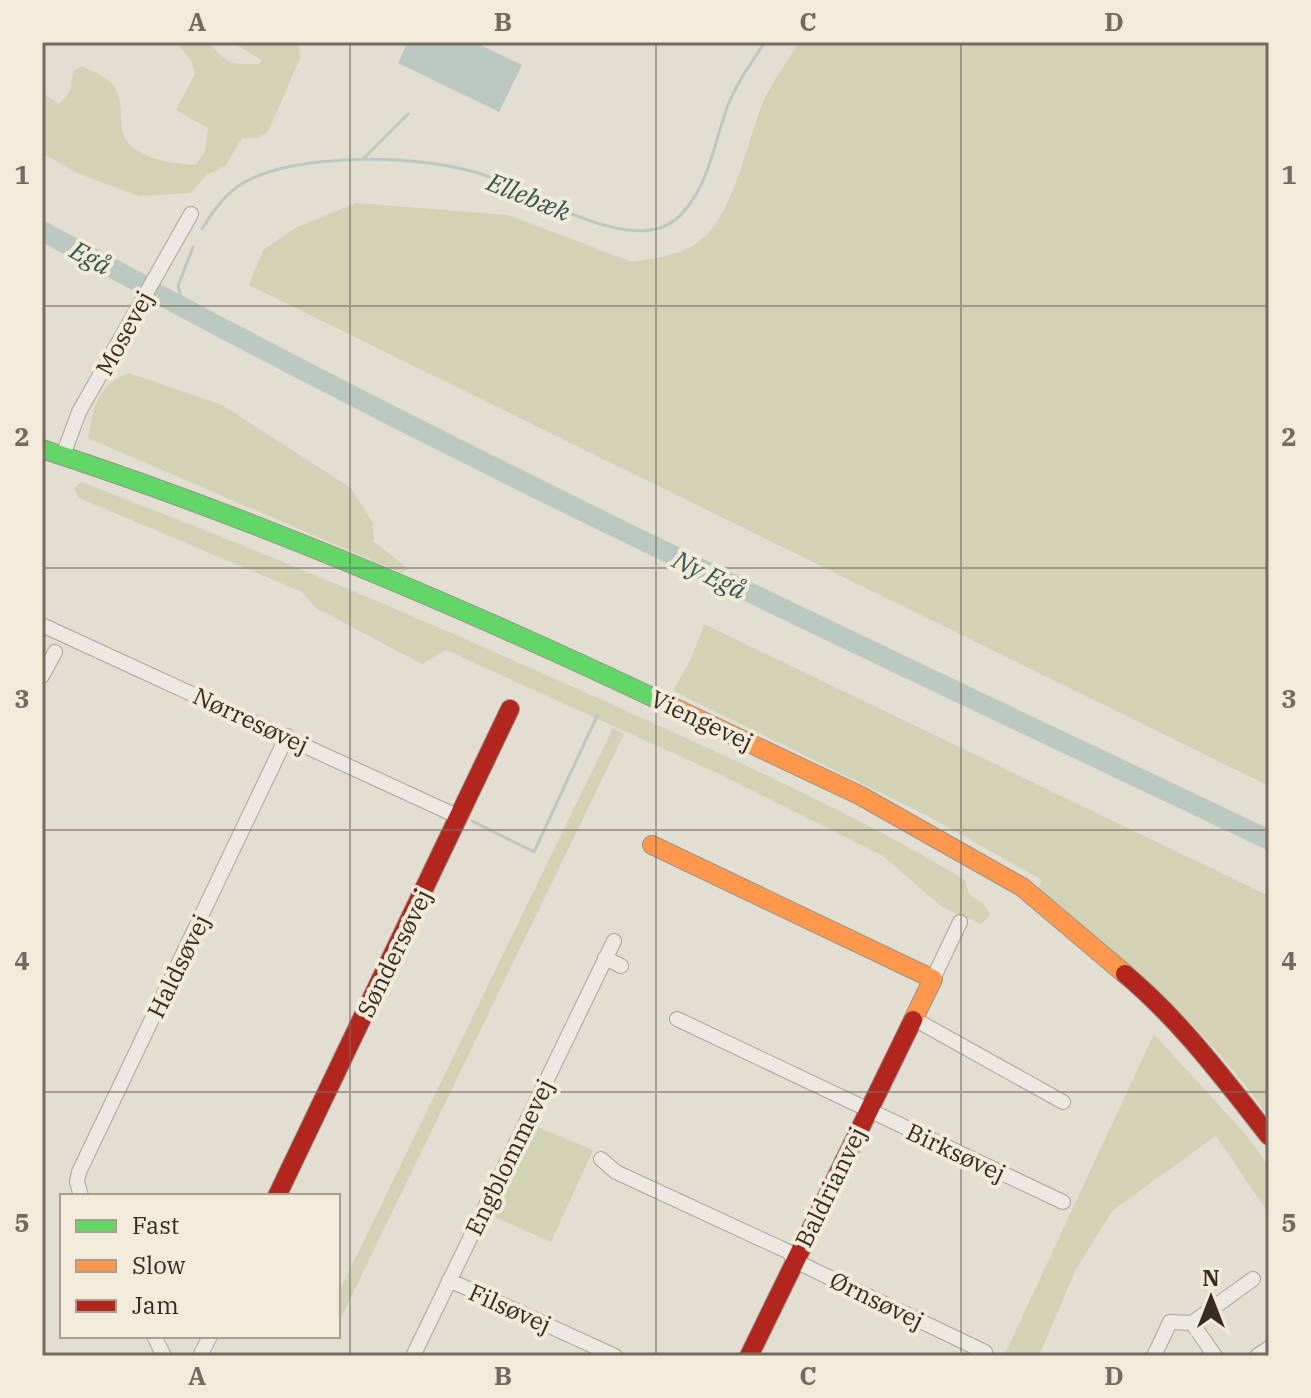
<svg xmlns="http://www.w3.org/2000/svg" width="1311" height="1398" font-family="'IBM Plex Serif',serif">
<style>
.green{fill:#d2d2b5}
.water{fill:#bbc9c0}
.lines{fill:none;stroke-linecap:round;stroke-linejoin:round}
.stream{stroke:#bbc9c0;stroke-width:3}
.river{stroke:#bbc9c0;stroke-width:20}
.street-casing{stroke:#a9a39a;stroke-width:16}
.fast-casing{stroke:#999389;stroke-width:20}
.slow-casing{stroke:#999389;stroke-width:20}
.jam-casing{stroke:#999389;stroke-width:20}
.street{stroke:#ece9e2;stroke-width:14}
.fast{stroke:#63d668;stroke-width:18}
.slow{stroke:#ff974d;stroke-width:18}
.jam{stroke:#b3261e;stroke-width:18}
.grid{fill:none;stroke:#746a60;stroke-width:2;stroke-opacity:0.55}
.labels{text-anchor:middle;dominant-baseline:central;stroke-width:8;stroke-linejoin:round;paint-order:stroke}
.street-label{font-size:24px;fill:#382c22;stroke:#f3ebd9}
.water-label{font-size:26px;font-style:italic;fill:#325754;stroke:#f3ebd9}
.neatline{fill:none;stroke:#746a60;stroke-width:3}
.grid-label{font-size:26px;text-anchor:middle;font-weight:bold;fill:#746a60}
</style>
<rect width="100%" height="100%" fill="#e3ded2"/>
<path class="green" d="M 176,42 L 208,42 C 229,64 227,65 259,64 L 262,60 L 232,42 L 299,42 L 300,58 L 268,132 L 258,138 L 242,138 L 225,166 L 207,175 L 190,193 L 139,196 L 77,173 L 42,153 L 42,93 L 59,104 L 70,91 L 73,72 L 82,66 C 92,72 108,77 114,86 C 123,100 120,113 122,129 C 126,158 173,164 196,165 L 205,151 L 208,128 L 176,110 L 195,74 L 191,60 Z
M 799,42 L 1269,42 L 1269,786 L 249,285 L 263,250 L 297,227 L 356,203 L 508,215 L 632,262 C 652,259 681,255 697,243 C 734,218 747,139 764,100 C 773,80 788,61 799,42 Z
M 129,373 L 222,405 L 351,488 L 373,523 L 374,542 L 409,569 L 401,573 L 88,438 C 93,408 98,384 129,373 Z
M 81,482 C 263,551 441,627 618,707 C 736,761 855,813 965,880 L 969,894 L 984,904 L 990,915 L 981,924 L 942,907 L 883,856 L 717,773 L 446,650 L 422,664 L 316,608 L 302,592 L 79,498 L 74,488 Z
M 704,624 L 1269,896 L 1269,1118 C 1208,1028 1122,957 1038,889 L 1042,880 L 926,815 L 673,691 L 691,659 Z
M 613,728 L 624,734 L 338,1324 L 338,1294 Z
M 1154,1034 L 1247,1136 L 1269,1167 L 1269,1214 L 1216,1136 L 1113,1210 L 1076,1269 L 1039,1356 L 1004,1356 Z
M 533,1125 L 593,1150 L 551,1242 L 490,1215 Z"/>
<path class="water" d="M 408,42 L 474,42 L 522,65 L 499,112 L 398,63 Z"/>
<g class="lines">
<path class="stream" d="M 363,159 L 408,114
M 202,229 C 211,214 223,197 237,187 C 289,150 429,154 487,176 C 533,192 630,256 675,220 C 708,193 714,142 728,105 C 737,82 752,62 765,42
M 184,307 L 178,286 L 193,247
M 472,821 L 534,852 L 597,716"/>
<path class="river" d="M 42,231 L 140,283
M 158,294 C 522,489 896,662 1269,840"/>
<defs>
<path id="street" d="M 63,455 L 79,412 L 191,214
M 42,625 L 459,817
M 42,676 L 55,652
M 605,958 L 621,966
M 933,979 L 960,922
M 677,1019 L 1063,1202
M 914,1019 L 1063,1102
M 601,1159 L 616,1172 L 789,1252 L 795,1261 L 985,1352
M 81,1196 L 77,1182 L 79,1172 L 287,736
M 449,1280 L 615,1356
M 1192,1323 L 1215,1356
M 154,1336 L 164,1356
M 200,1356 L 210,1336
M 413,1356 L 614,941
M 1154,1356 L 1170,1322 L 1192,1323 L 1253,1279
M 1257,1356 L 1269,1348"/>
<path id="fast" d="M 42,449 C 257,519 467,609 671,706"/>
<path id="slow" d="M 671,706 L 861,796 L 1022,887 L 1125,974
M 652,845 L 933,979 L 913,1020"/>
<path id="jam" d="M 1125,974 C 1181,1021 1224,1079 1269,1136
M 277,1196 L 510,709
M 749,1356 L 913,1020"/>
</defs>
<use href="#street" class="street-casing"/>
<use href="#fast" class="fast-casing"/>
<use href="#slow" class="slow-casing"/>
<use href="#jam" class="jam-casing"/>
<use href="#street" class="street"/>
<use href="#fast" class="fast"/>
<use href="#slow" class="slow"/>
<use href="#jam" class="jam"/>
</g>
<path class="grid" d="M 350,42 L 350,1356M 656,42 L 656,1356M 961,42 L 961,1356M 42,306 L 1269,306M 42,568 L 1269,568M 42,830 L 1269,830M 42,1092 L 1269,1092"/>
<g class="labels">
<g class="street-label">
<text transform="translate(124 333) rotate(-61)">Mosevej</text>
<text transform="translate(251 720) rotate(25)">Nørresøvej</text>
<text transform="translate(702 720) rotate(25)">Viengevej</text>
<text transform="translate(394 953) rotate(-64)">Søndersøvej</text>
<text transform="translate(178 966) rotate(-64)">Haldsøvej</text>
<text transform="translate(956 1152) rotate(25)">Birksøvej</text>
<text transform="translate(509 1157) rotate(-64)">Engblommevej</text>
<text transform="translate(830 1187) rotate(-64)">Baldrianvej</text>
<text transform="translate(877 1300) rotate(26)">Ørnsøvej</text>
<text transform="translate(510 1308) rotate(24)">Filsøvej</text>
</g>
<g class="water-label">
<text transform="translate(529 196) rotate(22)">Ellebæk</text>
<text transform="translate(91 257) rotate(28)">Egå</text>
<text transform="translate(710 574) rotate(26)">Ny Egå</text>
</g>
</g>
<rect width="1311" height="1398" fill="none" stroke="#f3ebd9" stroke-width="88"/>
<rect x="60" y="1194" width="280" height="144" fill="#f3ebd9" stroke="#a89f90" stroke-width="2"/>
<rect x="76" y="1220" width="40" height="12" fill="#63d668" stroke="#a89f90" stroke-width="2"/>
<text x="132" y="1234" font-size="24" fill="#382c22">Fast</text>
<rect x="76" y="1260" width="40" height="12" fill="#ff974d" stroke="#a89f90" stroke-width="2"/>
<text x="132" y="1274" font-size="24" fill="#382c22">Slow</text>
<rect x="76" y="1300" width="40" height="12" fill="#b3261e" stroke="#a89f90" stroke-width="2"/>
<text x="132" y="1314" font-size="24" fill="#382c22">Jam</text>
<g transform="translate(1211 1298)" stroke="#f3ebd9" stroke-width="6" paint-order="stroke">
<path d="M0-6L14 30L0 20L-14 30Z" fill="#382c22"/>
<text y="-12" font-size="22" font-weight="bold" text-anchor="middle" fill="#382c22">N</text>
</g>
<rect x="44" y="44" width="1223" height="1310" class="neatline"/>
<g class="grid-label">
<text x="197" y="31">A</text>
<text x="503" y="31">B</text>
<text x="808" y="31">C</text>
<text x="1114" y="31">D</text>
<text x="22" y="184">1</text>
<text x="1289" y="184">1</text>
<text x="22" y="446">2</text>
<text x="1289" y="446">2</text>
<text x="22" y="708">3</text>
<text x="1289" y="708">3</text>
<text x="22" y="970">4</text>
<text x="1289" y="970">4</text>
<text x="22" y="1232">5</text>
<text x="1289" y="1232">5</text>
<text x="197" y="1385">A</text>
<text x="503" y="1385">B</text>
<text x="808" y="1385">C</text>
<text x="1114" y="1385">D</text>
</g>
</svg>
